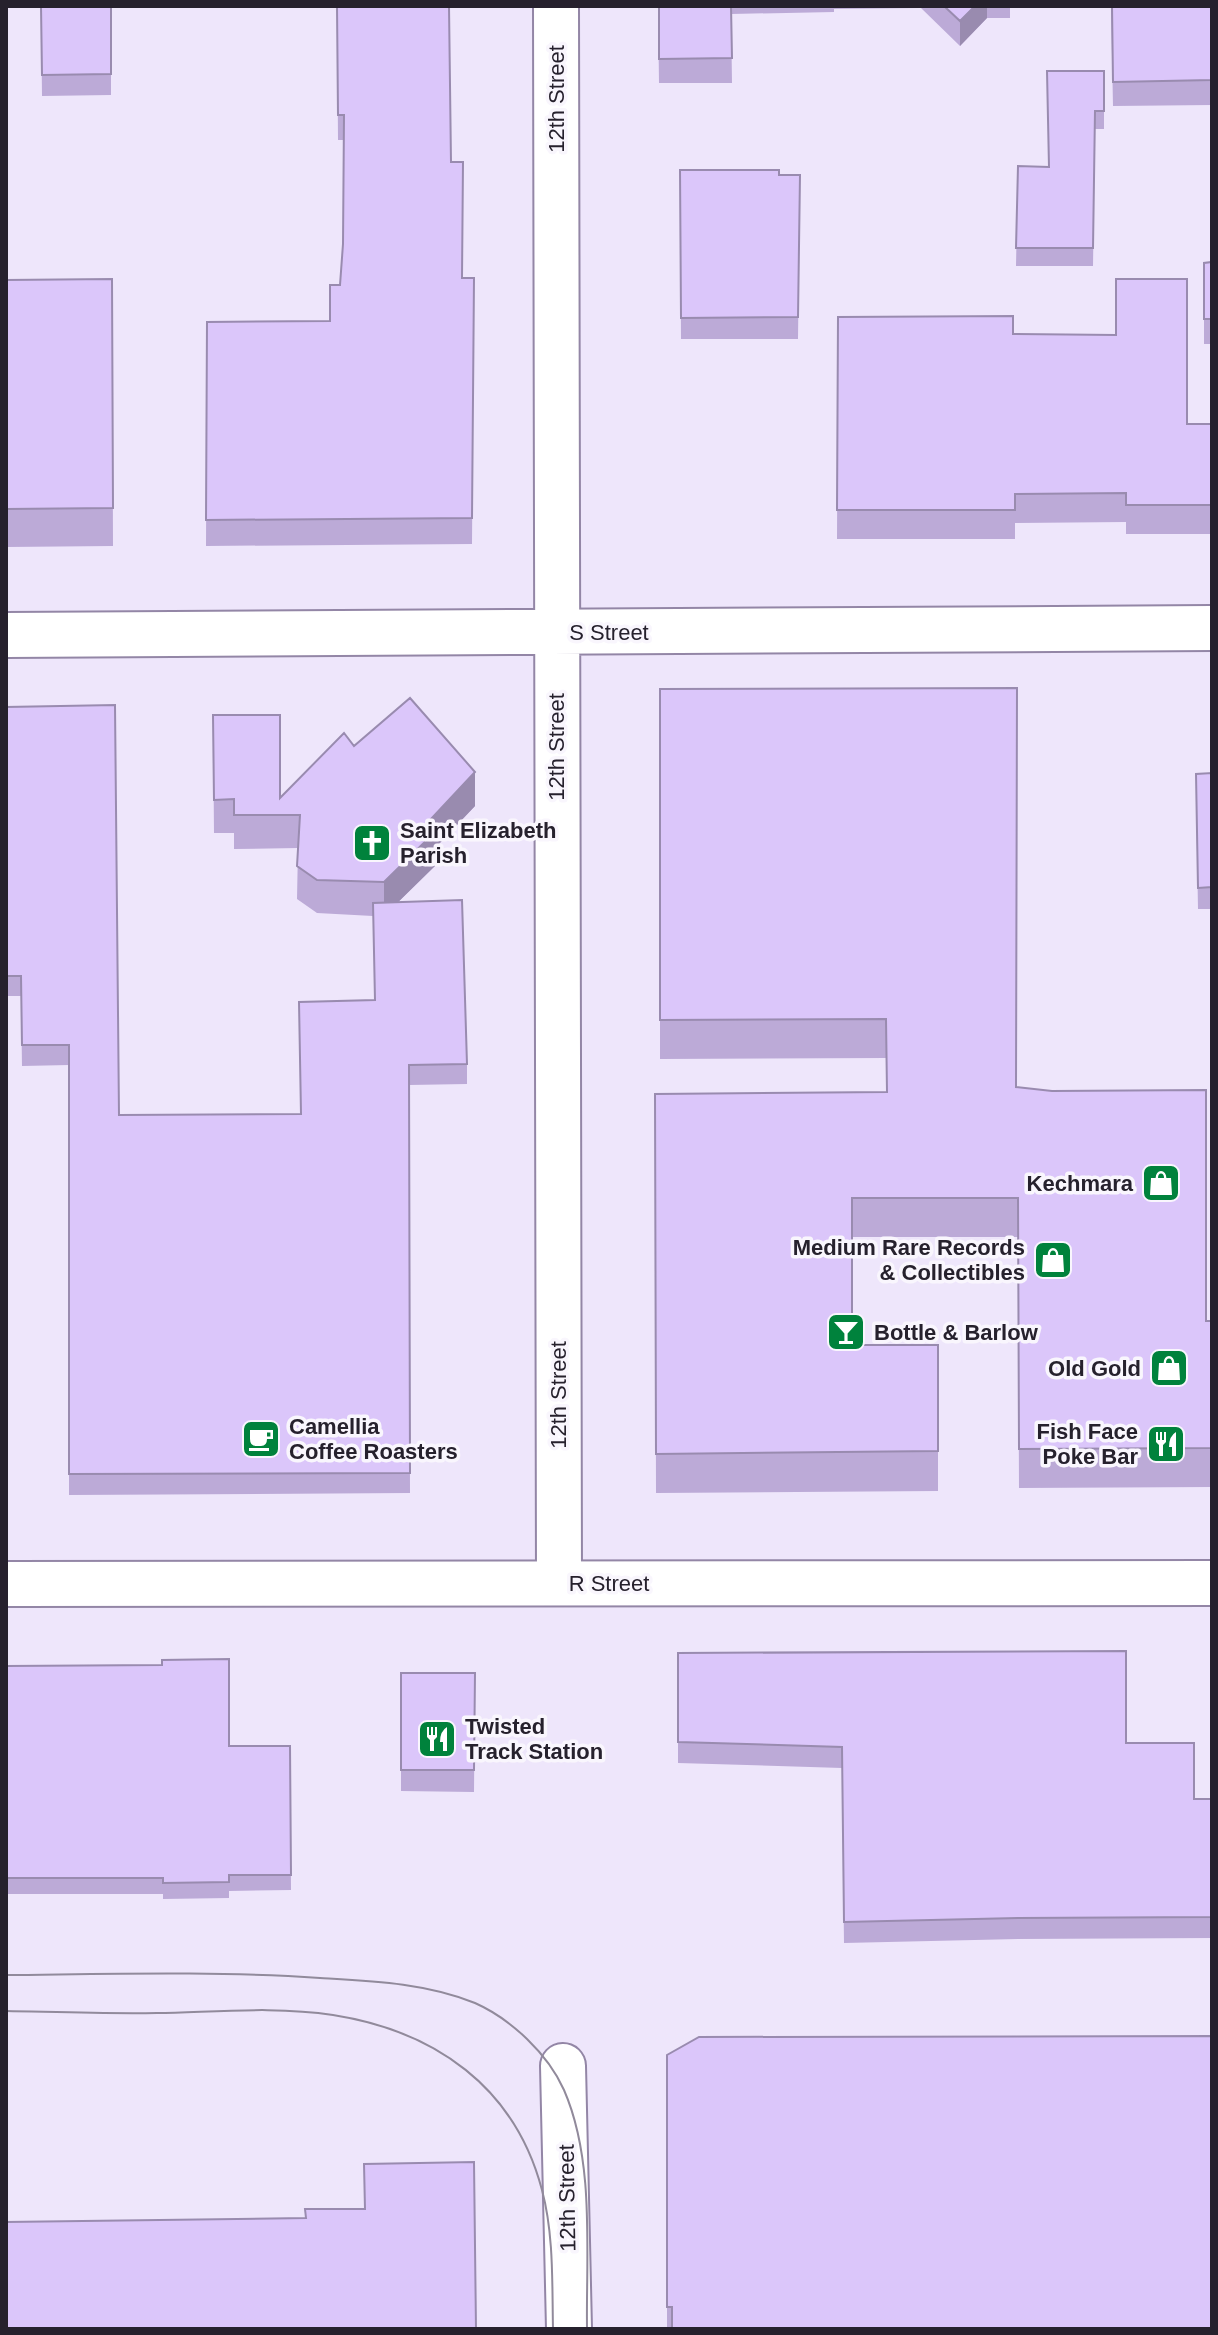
<svg xmlns="http://www.w3.org/2000/svg" width="1218" height="2335" font-family="Arial,sans-serif">
<style>
.lines{fill:none;stroke-linecap:round;stroke-linejoin:round}
.minor-casing{stroke:#9386a6;stroke-width:48}
.minor{stroke:#fff;stroke-width:44}
.tram{stroke:#918a9b;stroke-width:2}
.wall{fill:#bcaad7}
.shaded-wall{fill:#998baf}
.building{fill:#dbc6fa;stroke:#998baf;stroke-width:2}
.labels{text-anchor:middle;dominant-baseline:central;stroke-width:7;stroke-linejoin:round;paint-order:stroke}
.street-label{font-size:22px;fill:#26212d;stroke:#f9f6fd}
.poi-label{font-size:22px;font-weight:bold;fill:#26212d;stroke:#f9f6fd;text-anchor:start}
</style>
<rect width="100%" height="100%" fill="#eee6fb"/>
<g class="lines">
<defs>
<path id="minor" d="M 556,6 L 559,1583
M 6,635 L 1212,628
M 6,1584 L 1212,1583
M 563,2066 L 569,2329"/>
</defs>
<use href="#minor" class="minor-casing"/>
<use href="#minor" class="minor"/>
<path class="tram" d="M 6,1975 C 111,1974 216,1971 320,1978 C 372,1981 426,1983 475,2003 C 511,2019 548,2054 564,2090 C 595,2161 586,2253 587,2329
M 6,2011 C 56,2012 107,2014 157,2013 C 215,2012 276,2006 333,2015 C 435,2031 515,2087 542,2190 C 554,2235 552,2284 553,2329"/>
</g>
<path class="wall" d="M 41,6 L 111,6 L 111,95 L 42,96 Z
M 337,6 L 449,61 L 451,162 L 463,278 L 474,278 L 472,544 L 206,546 L 207,322 L 330,321 L 340,285 L 343,244 L 344,140 L 338,140 Z
M 658,6 L 1010,6 L 1010,18 L 987,18 L 960,46 L 921,8 L 834,9 L 834,12 L 731,14 L 732,83 L 659,83 Z
M 1111,6 L 1212,6 L 1212,105 L 1113,106 Z
M 1104,71 L 1104,129 L 1095,129 L 1093,266 L 1016,266 L 1018,166 L 1049,167 Z
M 680,170 L 800,175 L 798,339 L 681,339 Z
M 1212,262 L 1212,344 L 1204,344 L 1204,263 Z
M 112,279 L 113,546 L 6,547 L 6,280 Z
M 838,317 L 1013,334 L 1187,424 L 1212,424 L 1212,534 L 1126,534 L 1126,522 L 1015,523 L 1015,539 L 837,539 Z
M 660,689 L 1016,1087 L 1206,1321 L 1212,1321 L 1212,1487 L 1019,1488 L 1018,1237 L 852,1237 L 852,1345 L 938,1345 L 938,1491 L 656,1493 L 655,1094 L 886,1092 L 886,1058 L 660,1059 Z
M 6,707 L 119,1115 L 301,1114 L 375,1000 L 373,916 L 317,913 L 297,899 L 298,848 L 234,849 L 234,833 L 214,833 L 213,715 L 280,798 L 354,746 L 475,806 L 438,845 L 438,863 L 398,902 L 467,1064 L 467,1084 L 409,1085 L 410,1493 L 69,1495 L 69,1065 L 22,1066 L 21,996 L 6,996 Z
M 1212,773 L 1212,909 L 1198,909 L 1196,795 Z
M 678,1653 L 1126,1743 L 1194,1799 L 1212,1799 L 1212,1938 L 1018,1939 L 844,1943 L 842,1768 L 678,1763 Z
M 6,1666 L 229,1746 L 290,1746 L 291,1890 L 229,1891 L 229,1898 L 163,1899 L 163,1894 L 6,1894 Z
M 401,1673 L 475,1673 L 474,1792 L 401,1791 Z
M 667,2055 L 1212,2329 L 667,2329 Z"/>
<path class="shaded-wall" d="M 975,6 L 987,6 L 987,18 L 960,46 L 960,21 Z
M 475,772 L 475,806 L 438,845 L 438,863 L 384,916 L 384,882 L 430,820 Z"/>
<path class="building" d="M 41,6 L 111,6 L 111,74 L 42,75 Z
M 337,6 L 449,6 L 451,162 L 463,162 L 462,278 L 474,278 L 472,518 L 206,520 L 207,322 L 330,321 L 330,285 L 340,285 L 343,244 L 344,115 L 338,115 Z
M 659,6 L 731,6 L 732,58 L 659,59 Z
M 944,6 L 975,6 L 960,21 Z
M 1112,6 L 1212,6 L 1212,80 L 1113,82 Z
M 1047,71 L 1104,71 L 1104,111 L 1095,111 L 1093,248 L 1016,248 L 1018,166 L 1049,167 Z
M 680,170 L 779,170 L 779,175 L 800,175 L 798,317 L 681,318 Z
M 1212,262 L 1212,319 L 1204,319 L 1204,263 Z
M 112,279 L 113,508 L 6,509 L 6,280 Z
M 1116,279 L 1187,279 L 1187,424 L 1212,424 L 1212,505 L 1126,505 L 1126,493 L 1015,494 L 1015,510 L 837,510 L 838,317 L 1013,316 L 1013,334 L 1116,335 Z
M 1017,688 L 1016,1087 L 1052,1091 L 1206,1090 L 1206,1321 L 1212,1321 L 1212,1448 L 1019,1449 L 1018,1198 L 852,1198 L 852,1345 L 938,1345 L 938,1451 L 656,1454 L 655,1094 L 887,1092 L 886,1019 L 660,1020 L 660,689 Z
M 410,698 L 475,772 L 430,820 L 438,829 L 384,882 L 317,880 L 297,866 L 300,815 L 234,815 L 234,799 L 214,800 L 213,715 L 280,715 L 280,798 L 344,733 L 354,746 Z
M 115,705 L 119,1115 L 301,1114 L 299,1002 L 375,1000 L 373,903 L 462,900 L 467,1064 L 409,1065 L 410,1473 L 69,1474 L 69,1045 L 22,1045 L 21,976 L 6,976 L 6,707 Z
M 1212,773 L 1212,887 L 1198,888 L 1196,774 Z
M 1126,1651 L 1126,1743 L 1194,1743 L 1194,1799 L 1212,1799 L 1212,1917 L 1018,1918 L 844,1922 L 842,1747 L 678,1742 L 678,1653 Z
M 229,1659 L 229,1746 L 290,1746 L 291,1875 L 229,1875 L 229,1882 L 163,1883 L 163,1878 L 6,1878 L 6,1666 L 162,1665 L 162,1660 Z
M 401,1673 L 475,1673 L 474,1770 L 401,1770 Z
M 1212,2036 L 1212,2329 L 672,2329 L 672,2307 L 667,2307 L 667,2055 L 699,2037 Z
M 474,2162 L 476,2329 L 6,2329 L 6,2222 L 306,2218 L 305,2209 L 365,2209 L 364,2164 Z"/>
<defs>
<symbol id="church-square" viewBox="-11 -11 22 22"><rect x="-9" y="-9" width="18" height="18" rx="4" fill="#00823c" stroke="#f9f6fd"/><path d="M-1.2-6h2.4v3.5h3.3v2.4h-3.3V6h-2.4V-.1h-3.3v-2.4h3.3Z" fill="#fff"/></symbol>
<symbol id="shop-square" viewBox="-11 -11 22 22"><rect x="-9" y="-9" width="18" height="18" rx="4" fill="#00823c" stroke="#f9f6fd"/><path d="M-5-2.5h2.3a2.7 3.5 0 0 1 5.4 0H5L5.5 6h-11ZM-1.5-2.5h3a1.5 2.3 0 0 0-3 0Z" fill="#fff"/></symbol>
<symbol id="bar-square" viewBox="-11 -11 22 22"><rect x="-9" y="-9" width="18" height="18" rx="4" fill="#00823c" stroke="#f9f6fd"/><path d="M-6-5H6L.8 .8V4.5H3.5V6h-7V4.5H-.8V.8Z" fill="#fff"/></symbol>
<symbol id="cafe-square" viewBox="-11 -11 22 22"><rect x="-9" y="-9" width="18" height="18" rx="4" fill="#00823c" stroke="#f9f6fd"/><path d="M-5.5-4.5H6V0H3Q3 3.5 0 3.5H-2.5Q-5.5 3.5-5.5 0ZM3-3.2v2h1.7v-2ZM-6 4.5H4V6H-6Z" fill="#fff"/></symbol>
<symbol id="restaurant-square" viewBox="-11 -11 22 22"><rect x="-9" y="-9" width="18" height="18" rx="4" fill="#00823c" stroke="#f9f6fd"/><path d="M-5-6h1v4h1v-4h1v4h1v-4h1v5L-1.5 .5V6h-2V.5L-5-1ZM5-6V6H3V1.5H1.5Q1.5-4 5-6Z" fill="#fff"/></symbol>
</defs>
<g fill-rule="evenodd">
<use href="#church-square" x="350" y="821" width="44" height="44"/>
<use href="#shop-square" x="1139" y="1161" width="44" height="44"/>
<use href="#shop-square" x="1031" y="1238" width="44" height="44"/>
<use href="#bar-square" x="824" y="1310" width="44" height="44"/>
<use href="#shop-square" x="1147" y="1346" width="44" height="44"/>
<use href="#cafe-square" x="239" y="1417" width="44" height="44"/>
<use href="#restaurant-square" x="1144" y="1422" width="44" height="44"/>
<use href="#restaurant-square" x="415" y="1717" width="44" height="44"/>
</g>
<g class="labels">
<g class="street-label">
<text transform="translate(556 99) rotate(-90)">12th Street</text>
<text x="609" y="632">S Street</text>
<text transform="translate(556 747) rotate(-90)">12th Street</text>
<text transform="translate(558 1395) rotate(-90)">12th Street</text>
<text x="609" y="1583">R Street</text>
<text transform="translate(567 2198) rotate(-91)">12th Street</text>
</g>
<g class="poi-label">
<text x="400" y="830">Saint Elizabeth<tspan x="400" dy="25">Parish</tspan></text>
<text x="1133" y="1183" text-anchor="end">Kechmara</text>
<text x="1025" y="1247" text-anchor="end">Medium Rare Records<tspan x="1025" dy="25">&amp; Collectibles</tspan></text>
<text x="874" y="1332">Bottle &amp; Barlow</text>
<text x="1141" y="1368" text-anchor="end">Old Gold</text>
<text x="289" y="1426">Camellia<tspan x="289" dy="25">Coffee Roasters</tspan></text>
<text x="1138" y="1431" text-anchor="end">Fish Face<tspan x="1138" dy="25">Poke Bar</tspan></text>
<text x="465" y="1726">Twisted<tspan x="465" dy="25">Track Station</tspan></text>
</g>
</g>
<rect width="1218" height="2335" fill="none" stroke="#26212d" stroke-width="16"/>
</svg>
